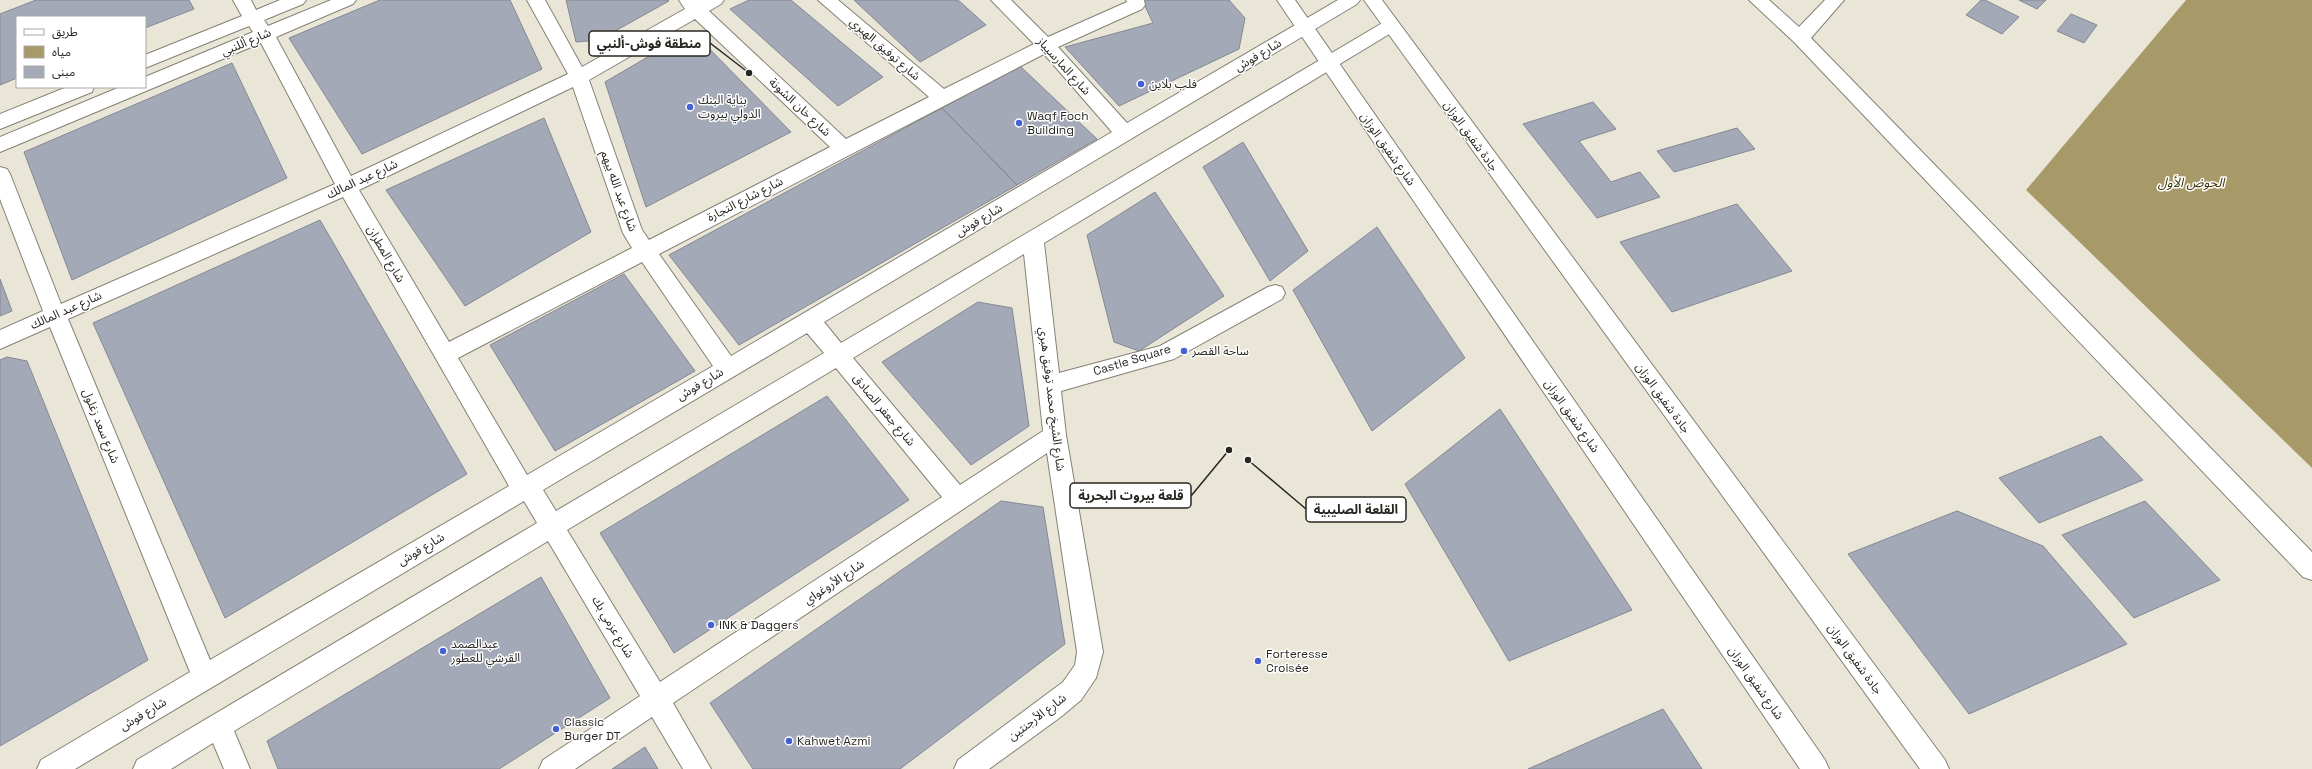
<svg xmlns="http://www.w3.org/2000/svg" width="2312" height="769" font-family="'Space Grotesk','Noto Sans Arabic',sans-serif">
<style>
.water{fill:#a89969}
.building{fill:#a4a9b7;stroke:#838894}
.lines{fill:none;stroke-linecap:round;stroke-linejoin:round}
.minor-casing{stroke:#858174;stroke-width:2}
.highway-casing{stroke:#858174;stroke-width:2}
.minor{fill:#fff;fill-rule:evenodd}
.highway{fill:#fff;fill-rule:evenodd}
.poi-dot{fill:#4560d3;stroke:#fff;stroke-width:1.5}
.labels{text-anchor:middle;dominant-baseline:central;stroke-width:3;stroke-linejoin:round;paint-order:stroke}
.street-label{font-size:12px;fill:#282621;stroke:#fff}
.poi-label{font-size:12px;fill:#282621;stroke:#fff;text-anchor:start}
.water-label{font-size:13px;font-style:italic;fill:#3f340a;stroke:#fff}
.leader{fill:none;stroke:#282621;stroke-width:1.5}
.callout-dot{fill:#282621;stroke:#fff;stroke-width:1.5}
.callout{fill:#fff;stroke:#282621;stroke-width:1.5}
.callout-label{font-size:13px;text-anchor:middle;font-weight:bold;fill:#282621}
</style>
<rect width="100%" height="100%" fill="#e9e5d7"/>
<path class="water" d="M 2186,0 L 2312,0 L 2312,468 L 2026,190 Z"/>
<path class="building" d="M 36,0 L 189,0 L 194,9 L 145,28 L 145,17 L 17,17 L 17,78 L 0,85 L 0,14 Z
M 380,0 L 510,0 L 542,69 L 362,154 L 289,38 Z
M 566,0 L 668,0 L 669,1 L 599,40 L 576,42 Z
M 749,0 L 791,0 L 883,77 L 838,106 L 730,9 Z
M 854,0 L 958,0 L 986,25 L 920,62 Z
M 1142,0 L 1229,0 L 1245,18 L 1239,49 L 1119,106 L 1065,47 L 1153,23 Z
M 1981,0 L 1985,0 L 2019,17 L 2002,34 L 1966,15 Z
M 2019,0 L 2046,0 L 2037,9 Z
M 2071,14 L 2097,25 L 2084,43 L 2057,31 Z
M 692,31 L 791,132 L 646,207 L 605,82 Z
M 232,63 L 287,178 L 72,280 L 24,152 Z
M 1020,66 L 1097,139 L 1017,185 L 942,108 Z
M 1593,102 L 1616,129 L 1579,141 L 1611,182 L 1640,172 L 1660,197 L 1597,218 L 1523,124 Z
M 942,108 L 1017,185 L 739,345 L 669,255 Z
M 544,118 L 591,232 L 465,306 L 386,190 Z
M 1737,128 L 1755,149 L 1674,172 L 1657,151 Z
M 1243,142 L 1308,251 L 1270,281 L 1203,167 Z
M 1155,192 L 1224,296 L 1139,351 L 1114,342 L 1087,235 Z
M 1737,204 L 1792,271 L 1672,312 L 1620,242 Z
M 320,220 L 467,474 L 225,618 L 93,323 Z
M 1377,227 L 1465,358 L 1372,431 L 1293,290 Z
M 624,274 L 695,371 L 555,451 L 490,345 Z
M 0,279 L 12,311 L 0,316 Z
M 978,302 L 1012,308 L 1029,426 L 971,465 L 882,362 Z
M 7,357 L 27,361 L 148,660 L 0,746 L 0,360 Z
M 827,396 L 909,500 L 674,653 L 600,533 Z
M 1500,409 L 1632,610 L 1509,661 L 1405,484 Z
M 2101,436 L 2143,480 L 2039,523 L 1999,478 Z
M 1001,501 L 1043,507 L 1065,644 L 900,769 L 753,769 L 710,703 Z
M 2145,501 L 2220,580 L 2134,618 L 2062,535 Z
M 1957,511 L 2043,546 L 2127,644 L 1969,714 L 1848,554 Z
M 541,577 L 610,698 L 499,769 L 278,769 L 267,741 Z
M 1663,709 L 1702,769 L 1528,769 Z
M 645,747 L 658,769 L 612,769 Z"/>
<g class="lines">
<defs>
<path id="minor" d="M 233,0 L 251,0 L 256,10 L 280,0 L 306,0 L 303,4 L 264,20 L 268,26 L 331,0 L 356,0 L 353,4 L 276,37 L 351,176 L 568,74 L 527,0 L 545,0 L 582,67 L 685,9 L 679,0 L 724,0 L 721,4 L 709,11 L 846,139 L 929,97 L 818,0 L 838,0 L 944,89 L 1034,44 L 991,0 L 1011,0 L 1048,37 L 1127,2 L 1126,0 L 1144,0 L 1145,5 L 1142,9 L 1058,47 L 1127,123 L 1338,0 L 1360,0 L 1357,4 L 824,322 L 841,343 L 1384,22 L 1390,20 L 1396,22 L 1399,26 L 1396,30 L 1044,243 L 1059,373 L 1160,346 L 1268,287 L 1275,285 L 1282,287 L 1285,293 L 1282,299 L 1174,359 L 1061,391 L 1066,435 L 1103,652 L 1096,678 L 1081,700 L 1062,716 L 989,769 L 954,769 L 958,760 L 1063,682 L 1075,665 L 1077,652 L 1047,453 L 673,703 L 711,769 L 683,769 L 652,717 L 575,769 L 539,769 L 543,760 L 640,696 L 548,541 L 234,731 L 250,769 L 224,769 L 213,743 L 171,769 L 133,769 L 137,760 L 537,523 L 524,501 L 75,769 L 37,769 L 41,760 L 190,672 L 50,327 L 0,349 L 0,330 L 43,311 L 0,199 L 0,167 L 7,169 L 10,174 L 61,304 L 335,184 L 261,43 L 0,152 L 0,137 L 120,87 L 145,87 L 145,77 L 253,32 L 249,26 L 145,68 L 145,55 L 242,16 ZM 695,19 L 830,147 L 649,240 L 642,230 L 589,80 ZM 1044,54 L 1112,132 L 731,356 L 659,254 ZM 573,87 L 623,233 L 632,248 L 449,342 L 359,190 ZM 343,197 L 509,486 L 210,660 L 68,319 ZM 1024,254 L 1043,431 L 960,485 L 853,358 ZM 642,262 L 713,366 L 527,475 L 458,358 ZM 807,333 L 824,353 L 556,511 L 543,490 ZM 836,368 L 942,497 L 660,682 L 567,530 Z
M 1749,0 L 1769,0 L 1799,27 L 1825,0 L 1844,0 L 1811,38 L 2312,552 L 2312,580 L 2303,577 L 1794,42 Z
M 67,87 L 94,87 L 92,92 L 0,129 L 0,114 Z"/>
<path id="highway" d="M 1277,0 L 1295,0 L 1825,760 L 1829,769 L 1800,769 Z
M 1364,0 L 1382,0 L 1945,760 L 1949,769 L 1920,769 Z"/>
</defs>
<use href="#minor" class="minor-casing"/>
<use href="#highway" class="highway-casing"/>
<use href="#minor" class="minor"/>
<use href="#highway" class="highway"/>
</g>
<g class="poi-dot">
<circle cx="1141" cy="84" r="4"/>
<circle cx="690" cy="107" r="4"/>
<circle cx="1019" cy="123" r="4"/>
<circle cx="1184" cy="351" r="4"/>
<circle cx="711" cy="625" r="4"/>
<circle cx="443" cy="651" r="4"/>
<circle cx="1258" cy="661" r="4"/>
<circle cx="556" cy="729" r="4"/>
<circle cx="789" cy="741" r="4"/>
</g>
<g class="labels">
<g class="street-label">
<text transform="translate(246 42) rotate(-23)">شارع أللنبي</text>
<text transform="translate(885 49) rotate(41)">شارع توفيق الهبري</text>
<text transform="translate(1258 55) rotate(-31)">شارع فوش</text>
<text transform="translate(1064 66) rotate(48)">شارع المارسيياز</text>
<text transform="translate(800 107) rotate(43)">شارع خان الشونة</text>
<text transform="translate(1471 136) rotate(54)">جادة شفيق الوزان</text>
<text transform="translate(1388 149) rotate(55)">شارع شفيق الوزان</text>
<text transform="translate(362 179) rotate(-25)">شارع عبد المالك</text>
<text transform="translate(619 191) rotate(70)">شارع عبد الله بيهم</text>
<text transform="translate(745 199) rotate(-27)">شارع شارع التجارة</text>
<text transform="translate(979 220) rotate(-31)">شارع فوش</text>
<text transform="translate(386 254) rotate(60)">شارع المطران</text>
<text transform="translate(66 310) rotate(-24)">شارع عبد المالك</text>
<text transform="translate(1132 360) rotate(-17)">Castle Square</text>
<text transform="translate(700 384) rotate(-31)">شارع فوش</text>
<text transform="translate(1663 398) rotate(54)">جادة شفيق الوزان</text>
<text transform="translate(1052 399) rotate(83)">شارع الشيخ محمد توفيق هبري</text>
<text transform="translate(884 410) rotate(50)">شارع جعفر الصادق</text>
<text transform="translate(1572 416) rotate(55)">شارع شفيق الوزان</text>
<text transform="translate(101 426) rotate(68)">شارع سعد زغلول</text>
<text transform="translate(421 549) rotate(-31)">شارع فوش</text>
<text transform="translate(834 582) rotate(-34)">شارع الأروغواي</text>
<text transform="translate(613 627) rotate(59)">شارع عزمي بك</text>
<text transform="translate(1855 659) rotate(54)">جادة شفيق الوزان</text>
<text transform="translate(1756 683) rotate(55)">شارع شفيق الوزان</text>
<text transform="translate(143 714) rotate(-31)">شارع فوش</text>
<text transform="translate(1037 717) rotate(-37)">شارع الأرجنتين</text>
</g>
<g class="poi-label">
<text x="1149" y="84">فلب بلاين</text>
<text x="698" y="100">بناية البنك<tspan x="698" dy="14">الدولي بيروت</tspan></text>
<text x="1027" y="116">Waqf Foch<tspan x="1027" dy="14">Building</tspan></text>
<text x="1192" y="351">ساحة القصر</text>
<text x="719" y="625">INK &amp; Daggers</text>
<text x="451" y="644">عبدالصمد<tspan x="451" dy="14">القرشي للعطور</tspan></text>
<text x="1266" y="654">Forteresse<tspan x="1266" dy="14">Croisée</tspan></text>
<text x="564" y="722">Classic<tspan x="564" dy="14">Burger DT</tspan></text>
<text x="797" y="741">Kahwet Azmi</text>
</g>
<g class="water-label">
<text x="2191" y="182">الحوض الأول</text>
</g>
</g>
<path class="leader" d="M749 73L710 43M1229 450L1191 496M1248 460L1306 509"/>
<g class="callout-dot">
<circle cx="749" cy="73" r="4"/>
<circle cx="1229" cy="450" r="4"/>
<circle cx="1248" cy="460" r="4"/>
</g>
<g class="callout">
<rect x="589" y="31" width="121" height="25" rx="4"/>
<rect x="1070" y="483" width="121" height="25" rx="4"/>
<rect x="1306" y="497" width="100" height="25" rx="4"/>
</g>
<g class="callout-label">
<text x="649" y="48">منطقة فوش-ألنبي</text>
<text x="1131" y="500">قلعة بيروت البحرية</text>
<text x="1356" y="514">القلعة الصليبية</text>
</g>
<rect x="16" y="16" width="130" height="72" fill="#ffffff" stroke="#a9a8a6"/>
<rect x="24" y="29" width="20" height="6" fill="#ffffff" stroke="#a9a8a6"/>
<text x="52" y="36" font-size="12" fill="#282621">طريق</text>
<rect x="24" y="46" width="20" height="12" fill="#a89969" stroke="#a9a8a6"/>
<text x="52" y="56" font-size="12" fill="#282621">مياه</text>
<rect x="24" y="66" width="20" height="12" fill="#a4a9b7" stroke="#a9a8a6"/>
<text x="52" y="76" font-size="12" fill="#282621">مبنى</text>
</svg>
